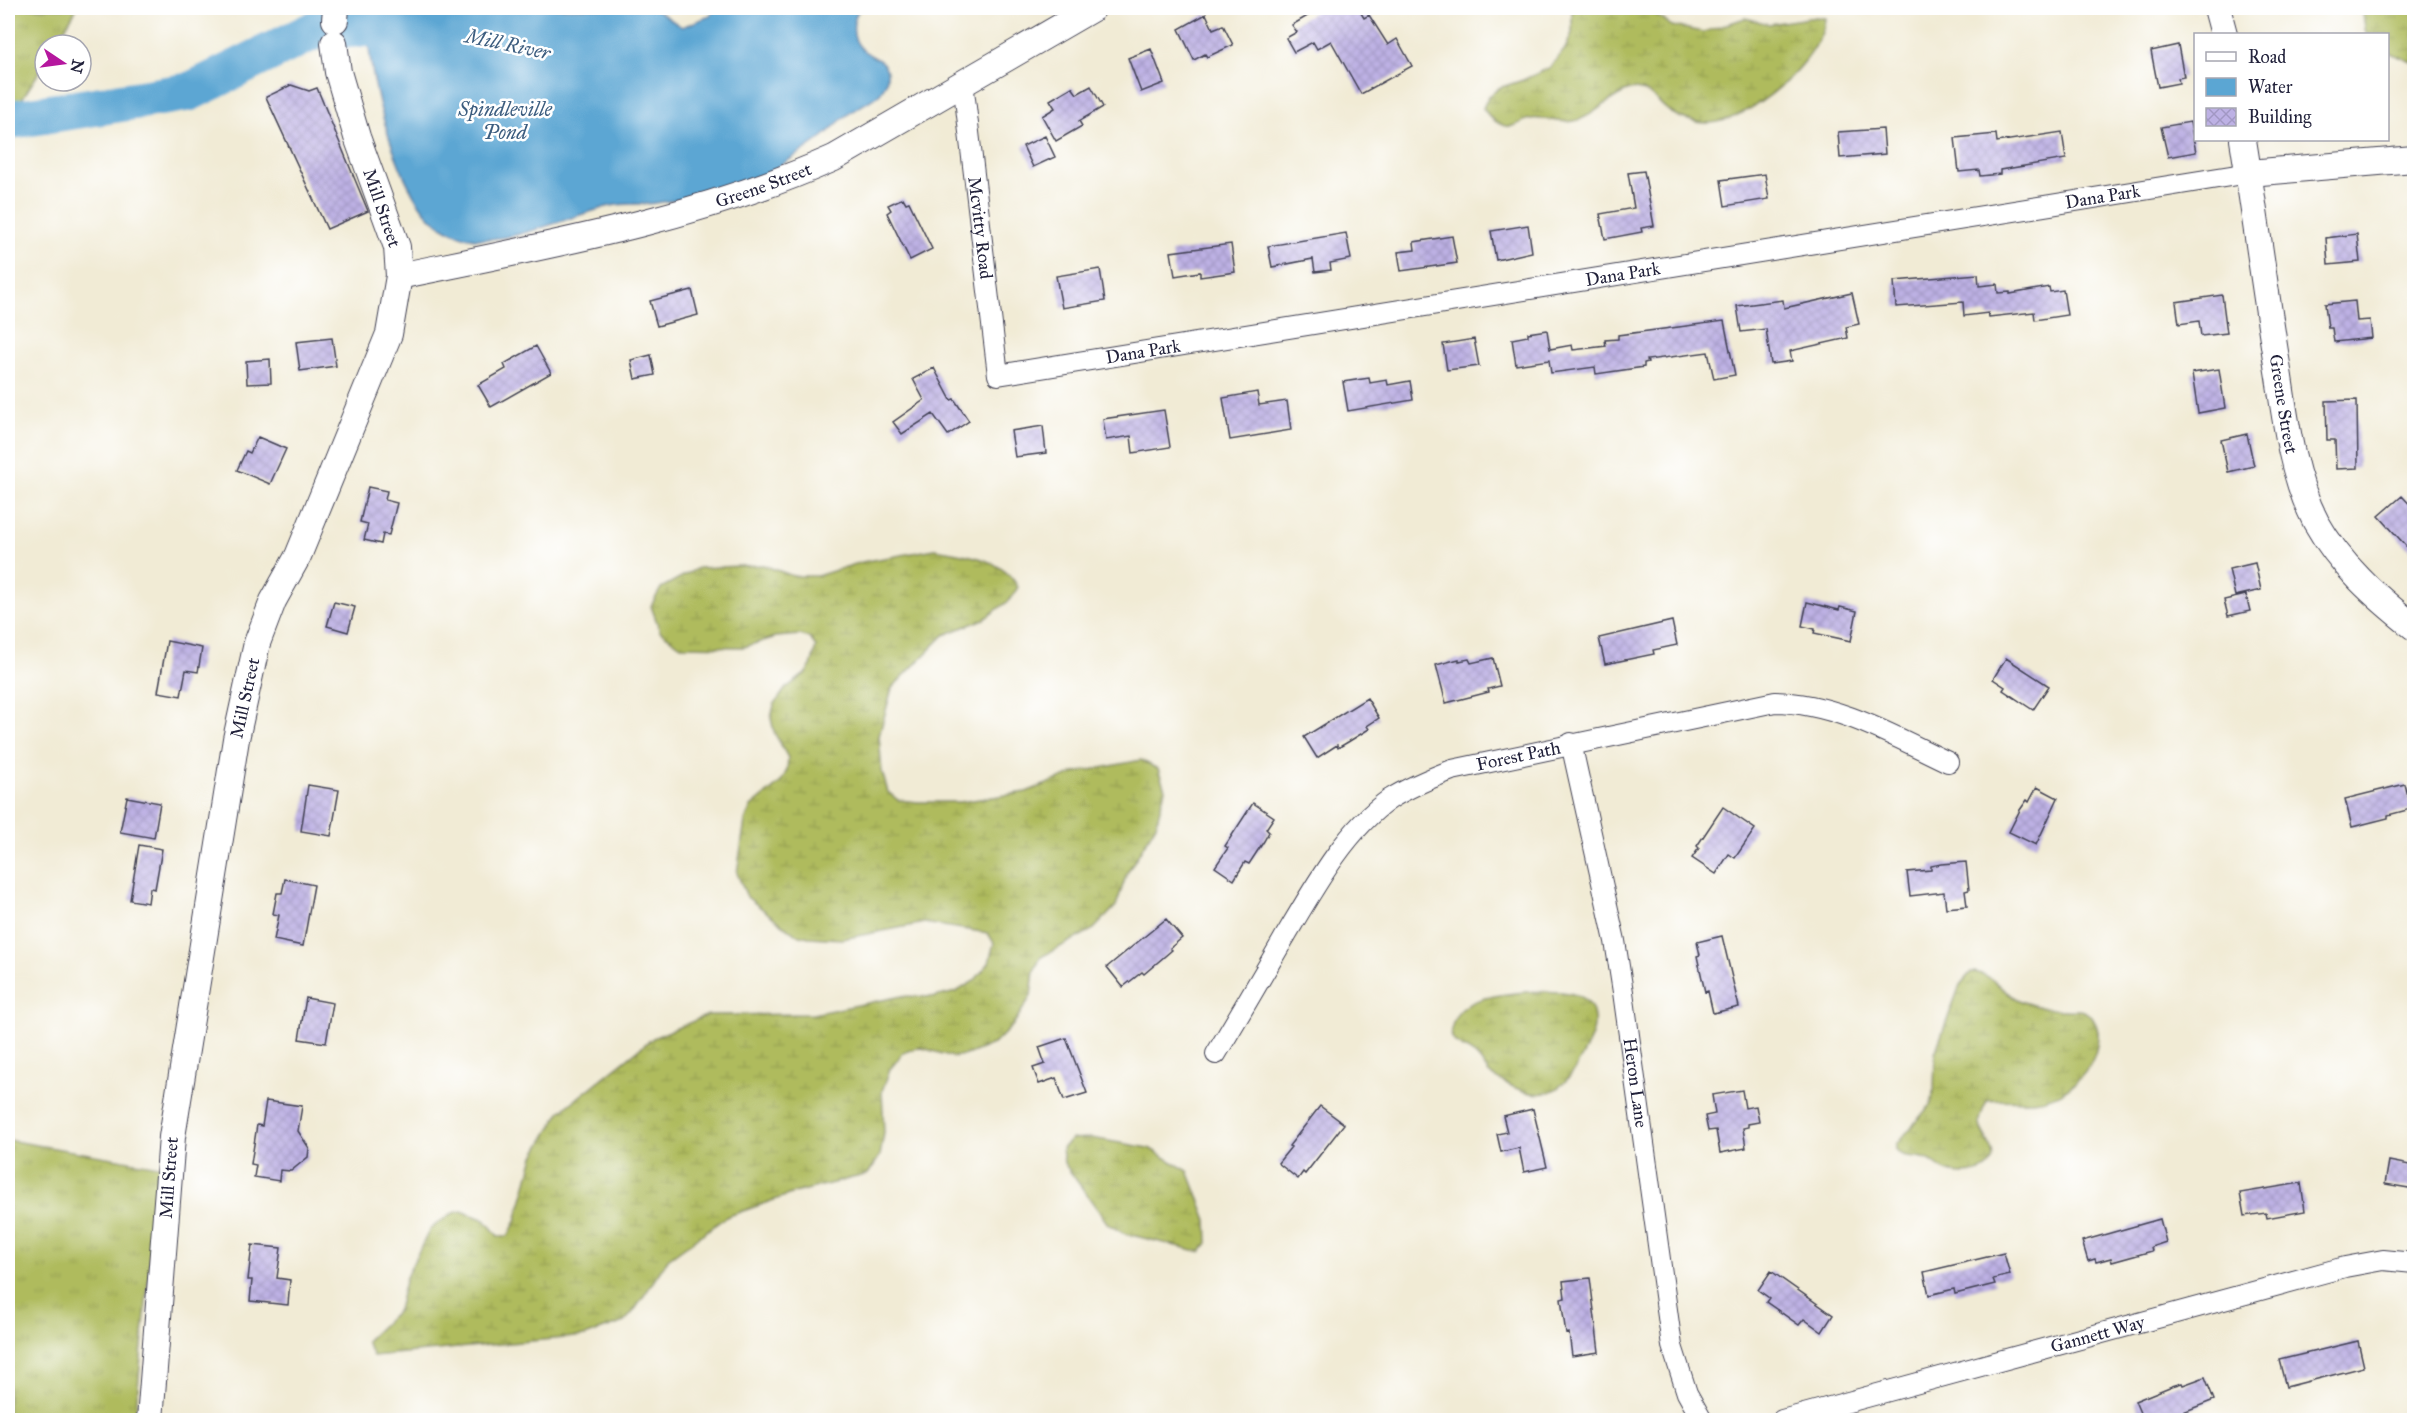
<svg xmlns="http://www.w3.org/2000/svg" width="2422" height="1428" font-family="'IM FELL Great Primer',serif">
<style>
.grass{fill:url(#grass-tufts);stroke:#686e4c;stroke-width:1.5}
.wetland{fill:url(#wetland-marsh);stroke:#686e4c;stroke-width:1.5}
.water{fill:#5ba6d3;stroke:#3e6487;stroke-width:1.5}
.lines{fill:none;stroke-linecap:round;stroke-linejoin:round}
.river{stroke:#5ba6d3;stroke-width:39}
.building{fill:url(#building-cross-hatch)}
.minor-casing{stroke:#414052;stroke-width:22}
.tertiary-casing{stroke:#414052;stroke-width:28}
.minor{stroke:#fff;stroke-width:20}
.tertiary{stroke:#fff;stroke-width:26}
.labels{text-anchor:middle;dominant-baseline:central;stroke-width:5;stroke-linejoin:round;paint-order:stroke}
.street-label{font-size:18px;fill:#22223b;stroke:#fff}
.water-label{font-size:20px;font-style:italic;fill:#3c5d7f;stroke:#fff}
</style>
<defs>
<pattern id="grass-tufts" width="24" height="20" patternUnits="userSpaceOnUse" patternTransform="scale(1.5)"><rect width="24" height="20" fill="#afbb5d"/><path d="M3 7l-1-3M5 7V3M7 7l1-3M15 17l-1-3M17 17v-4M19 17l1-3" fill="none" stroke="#96a052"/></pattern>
<pattern id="wetland-marsh" width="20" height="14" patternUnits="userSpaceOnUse" patternTransform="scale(1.5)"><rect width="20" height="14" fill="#afbb5d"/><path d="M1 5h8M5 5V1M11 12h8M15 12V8" fill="none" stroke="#96a052"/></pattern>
<pattern id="building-cross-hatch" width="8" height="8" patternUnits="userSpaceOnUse" patternTransform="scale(1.5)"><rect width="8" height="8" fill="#bdb1e4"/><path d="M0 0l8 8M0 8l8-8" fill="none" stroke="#a298c4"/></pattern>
</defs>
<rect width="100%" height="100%" fill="#fff"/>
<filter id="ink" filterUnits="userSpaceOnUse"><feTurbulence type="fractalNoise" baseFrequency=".0167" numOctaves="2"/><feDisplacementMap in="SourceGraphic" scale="12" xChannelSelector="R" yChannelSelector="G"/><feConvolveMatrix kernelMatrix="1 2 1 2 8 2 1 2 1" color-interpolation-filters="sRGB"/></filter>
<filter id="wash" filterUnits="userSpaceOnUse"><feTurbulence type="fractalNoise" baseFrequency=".008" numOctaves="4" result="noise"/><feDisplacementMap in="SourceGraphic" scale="24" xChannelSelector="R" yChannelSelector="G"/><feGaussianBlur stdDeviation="1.35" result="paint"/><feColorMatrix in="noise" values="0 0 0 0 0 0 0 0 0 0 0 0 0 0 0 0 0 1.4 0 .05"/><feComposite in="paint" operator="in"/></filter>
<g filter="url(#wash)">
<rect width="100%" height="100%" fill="#f1ebd5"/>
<path class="grass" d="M 8,8 L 77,8 L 55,45 L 45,45 L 45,63 L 8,121 Z
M 8,1140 L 159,1166 L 135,1420 L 8,1420 Z"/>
<path class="wetland" d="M 1572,8 L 1646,8 L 1672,26 L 1704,32 L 1745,18 L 1769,24 L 1816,17 L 1825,18 C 1824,59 1747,125 1706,123 C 1694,122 1683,120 1672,113 C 1658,105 1649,85 1630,90 C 1610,96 1594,117 1574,121 C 1559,124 1543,116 1529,119 C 1523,121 1518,125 1512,126 C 1500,128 1489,117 1483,108 L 1488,97 L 1499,88 L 1523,80 L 1549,68 L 1565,49 L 1572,33 Z
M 2362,8 L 2414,8 L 2414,63 L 2388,52 L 2388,34 L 2366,34 Z
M 935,549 C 966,554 1002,558 1018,587 L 1010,600 L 984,619 L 944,635 L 892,688 L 879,736 L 882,772 L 888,792 L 898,800 L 918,802 L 960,802 L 1026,792 L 1075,773 L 1141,760 L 1158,769 L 1165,789 L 1156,825 L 1127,873 L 1116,906 L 1094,929 L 1041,957 L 1034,971 L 1031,996 L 1013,1025 L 995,1043 L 969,1054 L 953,1057 L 919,1047 L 903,1053 L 890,1069 L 882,1091 L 884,1133 L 880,1156 L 868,1174 L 794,1193 L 726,1217 L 668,1259 L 634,1311 L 624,1322 L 585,1336 L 373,1356 L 366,1341 L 398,1310 L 406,1277 L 430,1229 L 453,1213 L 462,1211 L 485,1220 L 498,1236 L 508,1236 L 516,1221 L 534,1156 L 560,1112 L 653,1038 L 708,1015 L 813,1014 L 902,996 L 935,997 L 956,992 L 974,981 L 989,963 L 994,943 L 988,933 L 924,923 L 842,939 L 809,937 L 795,934 L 747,897 L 737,873 L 745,821 L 751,807 L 781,782 L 787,770 L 788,758 L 774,732 L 771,718 L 774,705 L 786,688 L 805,674 L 811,666 L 816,647 L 810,638 L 800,635 L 776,637 L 744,647 L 681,646 L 660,631 L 651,606 L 661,588 L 698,568 L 763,565 L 793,576 L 817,576 L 862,562 Z
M 1971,972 C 1993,972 2002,994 2021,1001 C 2033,1006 2052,1010 2065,1010 C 2071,1011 2079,1009 2084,1011 C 2093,1014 2099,1028 2098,1037 C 2096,1073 2063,1101 2028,1101 C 2014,1101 2001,1099 1987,1101 C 1971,1134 1986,1127 1992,1152 C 1998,1175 1959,1177 1946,1171 C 1940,1169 1936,1164 1931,1161 C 1920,1154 1906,1160 1896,1151 L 1896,1145 L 1931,1104 L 1934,1091 L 1935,1053 L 1960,985 Z
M 1524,992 C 1547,992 1590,985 1594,1017 C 1596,1033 1587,1047 1580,1060 C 1562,1095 1540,1103 1506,1083 C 1501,1081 1494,1078 1490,1074 C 1485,1069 1482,1061 1476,1056 C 1470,1050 1459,1047 1454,1041 C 1450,1036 1451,1029 1453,1023 C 1461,996 1502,995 1524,992 Z
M 1091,1138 L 1149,1148 L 1188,1171 L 1207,1220 L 1208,1243 L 1201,1252 L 1123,1233 L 1108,1224 L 1064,1163 L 1062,1148 L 1072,1139 Z"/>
<path class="water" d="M 368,8 L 654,8 L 682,27 L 710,16 L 715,8 L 860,8 C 852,19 850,38 862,49 C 872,59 889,59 887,77 C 887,83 884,88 880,93 C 872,101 859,106 850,113 C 841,119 834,127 826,134 C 812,146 770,173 753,180 C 724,192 687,199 656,203 C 641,205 625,203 611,206 C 570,215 505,248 465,237 C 455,234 441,227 433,220 C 394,185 362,58 368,8 Z"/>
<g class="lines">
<path class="river" d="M 8,120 L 189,92 L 315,30 L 418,25"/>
</g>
<g id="blocks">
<path class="building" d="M 1321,8 L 1358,8 L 1364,18 L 1369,15 L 1388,45 L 1397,39 L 1412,66 L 1361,94 L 1331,41 L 1317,49 L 1313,42 L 1294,52 L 1286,38 L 1297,32 L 1292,25 Z
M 1206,14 L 1213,29 L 1223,25 L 1233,45 L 1207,57 L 1205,54 L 1194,60 L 1179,29 Z
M 2178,45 L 2184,77 L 2178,78 L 2179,83 L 2158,87 L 2151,51 Z
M 1151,49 L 1164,83 L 1141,92 L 1128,58 Z
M 291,85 L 309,91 L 317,88 L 368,211 L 327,229 L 266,97 Z
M 1091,86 L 1103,107 L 1079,121 L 1082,126 L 1056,141 L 1042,116 L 1055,108 L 1050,100 L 1072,87 L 1077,94 Z
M 2190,122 L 2196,152 L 2168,157 L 2161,127 Z
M 1883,129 L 1885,154 L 1840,158 L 1838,132 Z
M 2062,132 L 2066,159 L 2000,170 L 2000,174 L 1980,176 L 1979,170 L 1959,172 L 1955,138 L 1996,134 L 1997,142 Z
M 1045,136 L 1055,157 L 1033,167 L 1023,146 Z
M 1644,171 L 1654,226 L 1641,228 L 1642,232 L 1605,239 L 1600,214 L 1634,208 L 1628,173 Z
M 1765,174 L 1769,199 L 1725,206 L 1721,180 Z
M 903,198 L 906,203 L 909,202 L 932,249 L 910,260 L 887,213 L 891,210 L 888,205 Z
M 1528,225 L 1532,252 L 1496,260 L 1491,231 Z
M 1346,233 L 1351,259 L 1330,263 L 1331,270 L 1315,272 L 1313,259 L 1272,267 L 1268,246 Z
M 2357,234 L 2360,262 L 2328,265 L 2326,238 Z
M 1452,236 L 1457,263 L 1401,271 L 1398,252 L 1415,250 L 1414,242 Z
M 1231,244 L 1235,272 L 1200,277 L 1200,272 L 1175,276 L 1171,252 Z
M 1100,269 L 1105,301 L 1062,308 L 1056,276 Z
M 1978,274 L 1979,286 L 1997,284 L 1998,293 L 2010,292 L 2010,294 L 2049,287 L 2050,292 L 2063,290 L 2067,315 L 2035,320 L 2034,312 L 1989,317 L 1988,313 L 1964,316 L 1963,302 L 1896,307 L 1894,281 Z
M 692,290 L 698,315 L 657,326 L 650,301 Z
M 1852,293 L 1859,324 L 1846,327 L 1848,338 L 1790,351 L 1792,361 L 1771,364 L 1766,329 L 1741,332 L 1737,306 L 1783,300 L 1784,308 Z
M 2222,295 L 2227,333 L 2201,336 L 2199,321 L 2179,324 L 2176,302 Z
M 2355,301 L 2357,321 L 2370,320 L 2372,338 L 2334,342 L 2332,328 L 2328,328 L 2325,304 Z
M 1724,321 L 1735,375 L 1714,379 L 1708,352 L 1647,360 L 1648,362 L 1644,363 L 1644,367 L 1596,374 L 1595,367 L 1551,373 L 1549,360 L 1516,365 L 1512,339 L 1528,336 L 1528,333 L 1547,330 L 1550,349 L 1572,345 L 1573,350 L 1606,346 L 1605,340 L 1618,339 L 1618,335 Z
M 332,338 L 336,366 L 300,371 L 296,342 Z
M 1474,339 L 1479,366 L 1447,370 L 1443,344 Z
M 536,346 L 551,373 L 491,407 L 478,385 L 506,369 L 504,364 Z
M 651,355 L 655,375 L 635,379 L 631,360 Z
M 270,359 L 271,383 L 247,384 L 246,361 Z
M 934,368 L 951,400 L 954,399 L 969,421 L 948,435 L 933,414 L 902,434 L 893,422 L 924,400 L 913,379 Z
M 2219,369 L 2225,408 L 2198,413 L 2192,373 Z
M 1369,378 L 1370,383 L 1387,380 L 1388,385 L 1410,381 L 1413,400 L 1348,411 L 1343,382 Z
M 1257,392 L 1259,405 L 1287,401 L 1291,430 L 1230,440 L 1223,398 Z
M 2357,400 L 2358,468 L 2336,469 L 2335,440 L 2327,440 L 2326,401 Z
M 1164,410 L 1170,447 L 1133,453 L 1131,436 L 1106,440 L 1103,419 Z
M 1043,426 L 1046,453 L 1015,457 L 1011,431 Z
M 2247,434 L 2254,466 L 2228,472 L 2221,440 Z
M 258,437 L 286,449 L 270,484 L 237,470 L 246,451 L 250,453 Z
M 368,487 L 387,491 L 385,500 L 397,503 L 389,535 L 383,534 L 381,544 L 364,540 L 368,524 L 360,522 Z
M 2402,496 L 2415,510 L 2415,556 L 2379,516 Z
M 2255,563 L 2261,590 L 2235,596 L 2229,569 Z
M 2246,595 L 2250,611 L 2228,616 L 2224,600 Z
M 334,602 L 355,607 L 348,632 L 327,626 Z
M 1807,602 L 1839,610 L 1840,607 L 1857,611 L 1851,641 L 1814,633 L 1815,629 L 1802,626 Z
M 1672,621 L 1677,645 L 1653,650 L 1654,654 L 1605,664 L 1599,638 Z
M 167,641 L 202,648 L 198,672 L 186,670 L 181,696 L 158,692 Z
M 1493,658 L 1500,686 L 1488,689 L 1489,692 L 1446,703 L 1436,665 L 1459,659 L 1459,661 L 1469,659 L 1471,663 Z
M 2006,658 L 2049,686 L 2033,710 L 2003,690 L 2005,687 L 1993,679 Z
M 1367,698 L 1379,718 L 1367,726 L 1369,729 L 1348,742 L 1338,748 L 1337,745 L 1317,758 L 1304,737 Z
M 2405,784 L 2411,809 L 2388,815 L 2388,818 L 2352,827 L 2345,799 Z
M 308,785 L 339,790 L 331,836 L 301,831 Z
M 2037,787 L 2058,798 L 2036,845 L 2009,832 L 2020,810 L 2027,800 L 2029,802 Z
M 127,797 L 160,803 L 154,838 L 120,832 Z
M 1253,803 L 1274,817 L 1266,829 L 1269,832 L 1264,841 L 1249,864 L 1245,862 L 1234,880 L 1215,867 L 1228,848 L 1225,846 Z
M 1723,807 L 1755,829 L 1735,858 L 1729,854 L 1716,874 L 1692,858 L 1699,848 L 1697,846 Z
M 139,845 L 162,849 L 155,889 L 150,888 L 148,903 L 130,900 Z
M 1966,862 L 1969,890 L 1965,891 L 1967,906 L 1946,908 L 1944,892 L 1910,896 L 1907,872 L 1931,870 L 1931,866 L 1941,864 Z
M 285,879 L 314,885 L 303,946 L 274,940 L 279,915 L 273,914 L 277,893 L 282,893 Z
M 1166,919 L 1182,938 L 1170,948 L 1172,950 L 1144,974 L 1142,972 L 1123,987 L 1107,967 Z
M 1722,936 L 1739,1007 L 1713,1013 L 1708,991 L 1705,992 L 1697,956 L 1700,955 L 1697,942 Z
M 306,998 L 333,1003 L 326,1043 L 299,1039 Z
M 1066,1038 L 1087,1093 L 1064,1100 L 1056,1078 L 1039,1084 L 1033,1068 L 1045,1064 L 1039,1047 Z
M 1742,1090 L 1745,1108 L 1756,1106 L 1759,1122 L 1748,1124 L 1748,1127 L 1743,1128 L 1746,1148 L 1720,1153 L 1716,1130 L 1708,1131 L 1705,1116 L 1715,1114 L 1712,1095 Z
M 266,1101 L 302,1106 L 298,1131 L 309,1148 L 308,1157 L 291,1171 L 280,1170 L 279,1181 L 254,1177 L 256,1165 L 251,1164 L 257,1125 L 262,1126 Z
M 1320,1106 L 1344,1124 L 1305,1174 L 1303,1172 L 1298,1179 L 1278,1163 L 1291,1147 L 1289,1146 Z
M 1533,1109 L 1547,1167 L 1524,1172 L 1519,1148 L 1501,1152 L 1497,1134 L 1507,1132 L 1503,1116 Z
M 2389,1161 L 2415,1166 L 2415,1189 L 2385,1184 Z
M 2301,1183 L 2305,1211 L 2267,1218 L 2266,1213 L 2244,1216 L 2240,1193 Z
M 2160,1219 L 2166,1242 L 2151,1247 L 2152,1251 L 2112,1262 L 2111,1258 L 2096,1262 L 2095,1259 L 2088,1261 L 2082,1241 Z
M 252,1245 L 281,1248 L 277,1278 L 290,1280 L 288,1305 L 250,1301 L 252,1280 L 248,1280 Z
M 2004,1253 L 2010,1275 L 1993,1279 L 1995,1284 L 1955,1294 L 1954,1289 L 1929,1295 L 1924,1272 Z
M 1771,1271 L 1833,1315 L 1822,1332 L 1804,1319 L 1799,1325 L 1766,1302 L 1769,1298 L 1758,1290 Z
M 1590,1278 L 1599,1352 L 1572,1356 L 1569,1333 L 1566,1334 L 1561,1299 L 1565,1298 L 1563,1281 Z
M 2358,1341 L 2364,1367 L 2286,1387 L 2279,1360 Z
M 2205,1377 L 2214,1400 L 2163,1420 L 2143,1420 L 2135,1401 L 2172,1386 L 2182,1383 L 2183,1385 Z"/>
</g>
</g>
<g filter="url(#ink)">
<use href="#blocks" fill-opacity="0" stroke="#414052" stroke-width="1.5"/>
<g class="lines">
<defs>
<g id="minor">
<path id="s1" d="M 963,82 L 998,375 L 2249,173"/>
<path id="s2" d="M 1571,743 L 1615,941 L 1623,992 L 1672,1346 L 1687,1393 L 1702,1420"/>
<path id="s3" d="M 1216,1054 C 1239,1016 1261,978 1283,940 C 1311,893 1344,831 1390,799 C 1409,787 1431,778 1452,770 L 1775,702 C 1837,703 1893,736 1948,762"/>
<path id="s4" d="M 1782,1420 L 2345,1267 L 2383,1260 L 2414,1263"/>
</g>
<g id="tertiary">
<path d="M 2217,8 L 2224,34"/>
<path d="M 335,20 L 336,8"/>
<path id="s5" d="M 2243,140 C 2256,219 2266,298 2279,377 C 2286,425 2293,478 2316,522 C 2340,565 2376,597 2414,627"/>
<path d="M 2249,173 L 2414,159"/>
<path id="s6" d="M 399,276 C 546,246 697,219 834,158 L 1093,8"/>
<path id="s7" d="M 150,1420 L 172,1137 L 236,739 L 257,643 L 273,601 L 298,556 L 389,334 L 399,276 L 397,247 L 357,137 L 338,72 L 334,43"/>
</g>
</defs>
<use href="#minor" class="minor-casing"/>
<use href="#tertiary" class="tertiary-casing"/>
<use href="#minor" class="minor"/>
<use href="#tertiary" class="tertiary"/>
</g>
</g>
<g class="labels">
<g class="street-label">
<text stroke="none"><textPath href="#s6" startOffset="376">Greene Street</textPath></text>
<text stroke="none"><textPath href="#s1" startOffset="1414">Dana Park</textPath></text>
<text transform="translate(382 208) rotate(71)">Mill Street</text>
<text stroke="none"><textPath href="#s1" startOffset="147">Mcvitty Road</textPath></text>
<text stroke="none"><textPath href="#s1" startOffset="928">Dana Park</textPath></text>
<text stroke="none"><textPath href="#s1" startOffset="442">Dana Park</textPath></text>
<text stroke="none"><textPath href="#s5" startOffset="267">Greene Street</textPath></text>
<text stroke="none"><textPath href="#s7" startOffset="729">Mill Street</textPath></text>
<text stroke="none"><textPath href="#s3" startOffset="447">Forest Path</textPath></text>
<text stroke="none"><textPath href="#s2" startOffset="346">Heron Lane</textPath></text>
<text stroke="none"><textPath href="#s7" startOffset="243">Mill Street</textPath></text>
<text stroke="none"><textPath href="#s4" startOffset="327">Gannett Way</textPath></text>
</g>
<g class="water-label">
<text transform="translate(508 44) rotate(12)">Mill River</text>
<text x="505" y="109">Spindleville<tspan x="505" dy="23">Pond</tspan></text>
</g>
</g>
<rect width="2422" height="1428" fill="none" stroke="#fff" stroke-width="30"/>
<rect x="2194" y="33" width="195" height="108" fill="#ffffff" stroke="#a7a7b1" stroke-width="1.5"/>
<rect x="2206" y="52" width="30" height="9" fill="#ffffff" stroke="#a7a7b1" stroke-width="1.5"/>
<text x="2248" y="63" font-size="18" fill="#22223b">Road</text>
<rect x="2206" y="78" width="30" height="18" fill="#5ba6d3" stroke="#a7a7b1" stroke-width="1.5"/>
<text x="2248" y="93" font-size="18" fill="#22223b">Water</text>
<rect x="2206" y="108" width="30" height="18" fill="url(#building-cross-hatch)" stroke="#a7a7b1" stroke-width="1.5"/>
<text x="2248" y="123" font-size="18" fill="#22223b">Building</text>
<g transform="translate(63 63) rotate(103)"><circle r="28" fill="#ffffff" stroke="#a7a7b1" stroke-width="1.5"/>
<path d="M0-4.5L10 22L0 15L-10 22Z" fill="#b5179e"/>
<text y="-9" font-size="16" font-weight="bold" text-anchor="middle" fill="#22223b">N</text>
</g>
</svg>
